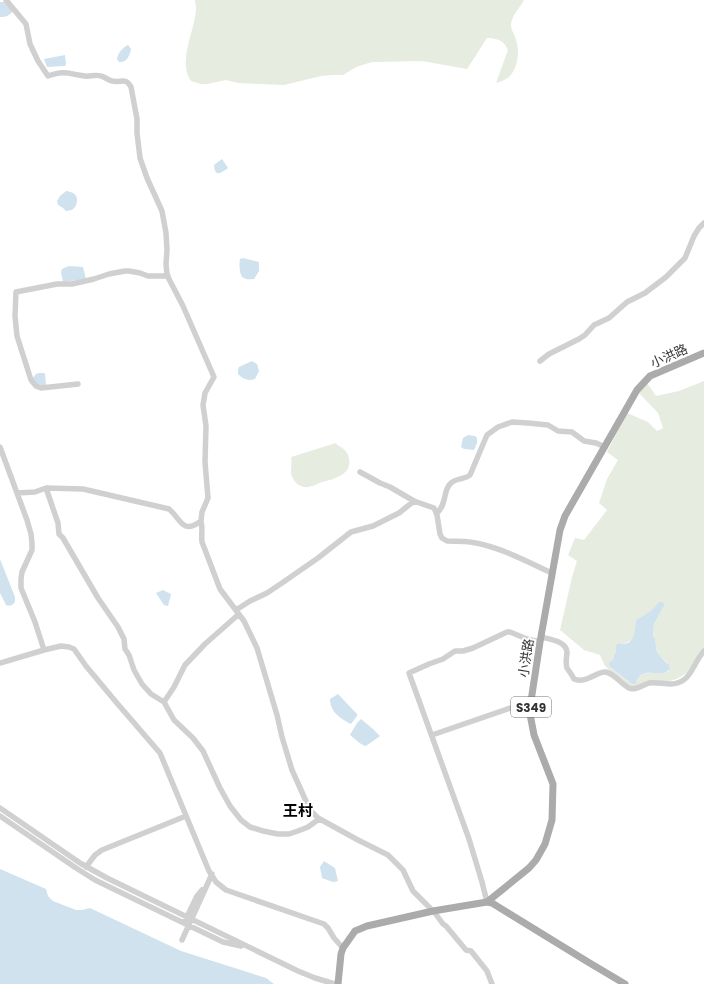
<svg xmlns="http://www.w3.org/2000/svg" width="704" height="984" font-family="Poppins,'Noto Sans SC',sans-serif">
<style>
.green{fill:#e6ecdf;fill-rule:evenodd}
.water{fill:#cfe2ee}
.lines{fill:none;stroke-linecap:round;stroke-linejoin:round}
.minor{stroke:#d0d0d0;stroke-width:5.5}
.major{stroke:#ababab;stroke-width:7}
.labels{text-anchor:middle;dominant-baseline:central;stroke-width:4;stroke-linejoin:round;paint-order:stroke}
.shield{fill:#fff;stroke:#707070;stroke-width:1}
.shield-label{font-size:12px;font-weight:bold;fill:#333}
.street-label{font-size:13px;fill:#333;stroke:#fff}
.quarter-label{font-size:15px;font-weight:bold;fill:#000;stroke:#fff}
</style>
<rect width="100%" height="100%" fill="#fff"/>
<path class="green" d="M 195,0 L 524,0 C 520,8 511,16 511,25 C 511,30 515,35 516,40 C 520,52 518,69 508,78 C 504,80 500,82 496,83 L 508,50 C 504,40 496,38 487,38 L 467,69 L 422,61 L 372,62 L 356,67 L 343,75 L 332,75 L 321,76 L 284,85 L 238,83 L 226,80 L 207,84 L 201,84 L 191,81 C 177,62 195,31 196,9 C 196,6 195,3 195,0 Z
M 704,381 L 704,648 C 697,654 694,664 688,671 C 679,683 646,686 631,686 L 626,684 L 605,666 L 600,655 L 584,650 L 560,630 L 572,577 L 577,561 L 568,555 L 575,538 L 584,540 L 607,510 L 599,503 L 607,479 L 618,460 L 607,452 L 627,413 L 648,422 L 657,431 L 663,428 L 658,413 L 639,393 L 647,383 L 656,396 L 679,391 ZM 661,602 L 664,604 L 664,606 L 654,624 L 653,632 L 655,639 L 657,652 L 661,657 L 667,662 L 669,671 C 661,676 646,670 640,676 C 639,677 637,681 637,682 L 632,684 L 609,666 L 614,659 L 613,658 L 616,651 L 616,648 L 621,643 C 635,645 635,630 636,620 L 650,612 Z
M 336,443 L 337,445 C 342,447 346,450 348,455 C 355,474 335,479 322,482 C 317,484 310,488 304,487 C 300,486 296,484 294,480 C 288,472 293,465 291,457 Z"/>
<path class="water" d="M 0,2 L 6,2 L 13,11 C 9,16 6,17 0,17 Z
M 128,45 L 131,49 C 130,55 127,63 119,62 L 117,59 C 118,53 122,48 128,45 Z
M 65,55 L 66,64 L 65,66 L 47,67 L 44,59 Z
M 222,159 L 228,168 C 221,173 215,178 214,165 Z
M 66,191 C 76,192 80,198 75,207 L 72,210 L 66,211 L 63,208 L 58,205 L 57,201 L 60,196 Z
M 243,258 L 259,262 L 259,271 L 254,279 C 251,279 247,280 244,278 C 239,276 239,263 240,259 Z
M 69,266 L 83,267 L 86,279 L 63,282 L 61,272 L 62,269 Z
M 252,361 L 257,364 L 259,371 L 255,379 C 248,381 244,380 238,374 L 238,370 L 239,367 Z
M 39,373 L 44,373 L 45,374 L 46,385 L 44,386 L 37,385 L 32,379 L 36,374 Z
M 468,435 L 475,436 L 477,438 L 477,443 L 474,450 L 464,449 L 461,447 L 463,438 Z
M 0,559 L 15,597 L 15,602 C 13,605 9,607 6,605 L 0,593 Z
M 163,590 L 171,594 L 168,606 L 164,605 L 156,593 Z
M 659,602 L 663,602 L 664,604 L 664,606 L 654,624 L 653,634 L 655,639 L 657,652 L 661,657 L 668,664 L 670,669 C 662,678 650,669 641,675 C 638,677 637,681 636,684 L 632,684 L 609,666 L 609,663 L 614,659 L 613,658 L 616,651 L 616,646 L 617,644 C 620,643 625,644 628,643 C 635,639 635,627 636,620 L 651,611 Z
M 338,694 L 357,714 L 357,716 L 351,724 C 341,719 330,712 330,699 Z
M 361,719 L 373,729 L 380,736 L 366,746 C 361,745 355,739 350,735 L 357,723 Z
M 324,861 L 335,868 L 338,881 L 333,882 L 322,878 L 320,867 Z
M 0,869 L 46,889 L 48,896 L 53,901 L 76,910 L 82,910 L 90,908 L 181,951 L 266,978 L 274,984 L 0,984 Z"/>
<g class="lines">
<path class="minor" d="M 6,0 L 26,24 L 30,44 L 38,61 L 48,76 C 66,70 68,74 85,76 C 90,77 95,74 101,76 C 105,77 108,80 112,81 C 121,83 126,77 131,87 L 137,119 L 137,133 L 140,158 L 147,178 L 162,211 L 166,233 L 167,250 L 166,264 L 167,274 L 169,279 L 183,306 L 214,377 L 205,393 L 203,405 L 206,426 L 205,462 L 208,498 L 202,512 L 201,521 C 182,535 181,519 169,509 L 83,489 L 46,488 L 35,492 L 17,493
M 540,361 L 549,354 L 579,339 L 585,335 L 594,325 L 609,318 L 627,302 L 645,293 L 666,277 L 685,258 L 694,236 L 699,228 L 704,223
M 78,384 L 41,388 L 36,386 L 31,380 L 17,336 L 15,316 L 16,292 L 57,284 L 72,284 L 94,279 L 109,274 L 125,271 L 129,271 L 140,273 L 148,276 L 168,276
M 0,447 L 27,520 L 31,534 L 32,543 L 32,550 L 22,572 L 21,579 L 21,588 L 35,622 L 44,650
M 360,472 L 380,483 L 390,487 L 414,501 L 434,508 L 437,515 L 440,534 L 442,538 L 447,541 C 457,541 467,541 476,543 C 502,548 528,562 552,573
M 46,488 L 58,523 L 59,534 L 63,538 L 98,598 L 118,627 L 124,639 L 125,649 L 129,655 L 134,670 L 142,684 L 151,694 L 164,702 L 174,720 L 193,738 L 203,751 L 220,788 L 230,806 L 241,820 L 250,827 L 263,831 L 278,834 L 289,834 L 298,831 L 308,827 L 319,819
M 437,513 C 447,504 443,491 450,484 C 455,478 464,480 470,475 L 487,435 L 498,427 L 512,422 L 528,423 L 548,425 L 558,431 L 572,432 L 584,441 L 596,443 L 605,447
M 201,521 C 203,529 201,535 202,542 L 220,589 L 244,621 L 257,648 L 277,715 L 282,737 L 292,770 L 310,810 L 318,818 L 358,840 L 388,855 L 403,870 L 413,891 L 435,913 L 443,924 L 446,926 L 466,950 L 471,951 L 487,971 L 492,984
M 236,610 L 250,601 L 267,593 L 282,583 L 318,558 L 351,532 L 373,526 L 399,513 L 414,501
M 541,637 C 549,639 566,641 567,652 C 567,657 565,662 567,668 C 569,671 572,675 574,679 C 586,684 597,671 606,672 C 615,674 621,684 629,688 C 635,691 643,685 649,683 C 657,682 663,684 671,684 C 692,683 692,664 704,651
M 0,663 L 44,650 L 61,646 L 69,647 L 74,649 L 86,666 L 116,702 L 160,753 L 209,871 L 216,882 L 226,890 L 324,924 L 328,928 L 334,938 L 343,948
M 164,702 L 174,687 L 185,665 L 205,644 L 239,614
M 432,735 L 531,701
M 0,808 L 80,863 L 107,878 L 298,971 L 315,978 L 335,984
M 0,816 L 76,868 L 95,880 L 223,942 L 241,946
M 86,867 L 95,855 L 102,850 L 186,816
M 487,902 L 482,882 L 469,839 L 409,673 L 429,664 L 443,659 L 455,651 L 463,651 L 473,648 L 507,632 L 510,632 L 527,639 L 540,642
M 185,921 L 197,896 L 202,890
M 182,940 L 212,874"/>
<path class="major" d="M 487,902 L 492,903 L 588,962 L 625,984
M 338,984 L 341,954 L 343,948 L 355,931 L 367,926 L 433,911 L 487,902 L 529,868 L 536,860 L 545,844 L 552,820 L 553,784 L 534,735 L 530,714 L 531,701 L 540,642 L 560,530 L 565,516 L 637,390 L 650,376 L 704,353"/>
</g>
<g class="labels">
<rect class="shield" x="511" y="697" width="40" height="20" rx="3"/>
<g class="shield-label">
<text x="531" y="707">S349</text>
</g>
<g class="street-label">
<text transform="translate(669 356) rotate(-24)">小洪路</text>
<text transform="translate(526 658) rotate(-81)">小洪路</text>
</g>
<g class="quarter-label">
<text x="298" y="810">王村</text>
</g>
</g>
</svg>
